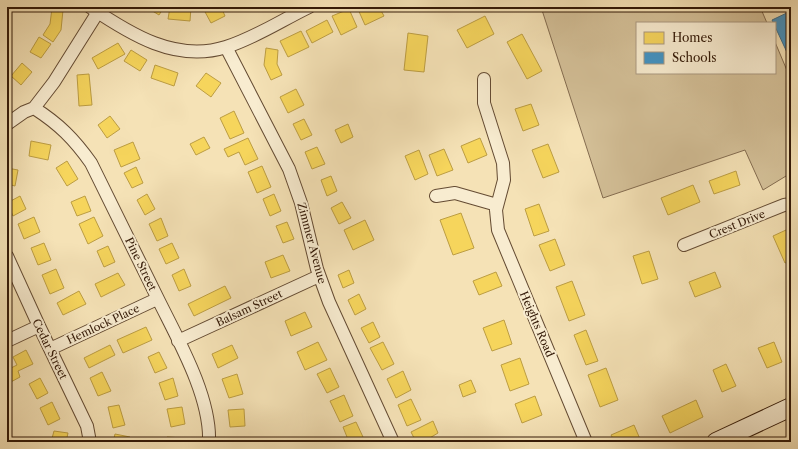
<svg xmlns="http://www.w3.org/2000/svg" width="798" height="449" font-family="'Libre Caslon Text',serif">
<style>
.green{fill:#d4c098;stroke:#846c50}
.homes{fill:#f6d55c;stroke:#bc9d42}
.schools{fill:#4393c3;stroke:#3e6e8b}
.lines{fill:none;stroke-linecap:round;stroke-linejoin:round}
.minor-casing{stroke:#644b33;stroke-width:14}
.secondary-casing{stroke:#331907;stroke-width:20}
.minor{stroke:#f8ecd0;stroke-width:12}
.secondary{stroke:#f8ecd0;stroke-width:18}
.labels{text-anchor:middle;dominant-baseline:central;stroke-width:4;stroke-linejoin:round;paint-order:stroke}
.street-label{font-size:11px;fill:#331907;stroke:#f8ecd0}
</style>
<rect width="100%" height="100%" fill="#f5e2b6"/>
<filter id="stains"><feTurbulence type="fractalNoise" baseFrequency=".005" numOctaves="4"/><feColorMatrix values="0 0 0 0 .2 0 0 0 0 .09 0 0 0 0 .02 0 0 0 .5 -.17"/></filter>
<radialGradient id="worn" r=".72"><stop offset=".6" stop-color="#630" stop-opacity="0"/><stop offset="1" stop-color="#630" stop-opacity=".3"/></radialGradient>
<path class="green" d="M 541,7 L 765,7 L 761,9 L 767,23 L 637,23 L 637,73 L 775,73 L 775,42 L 791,80 L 791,173 L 763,190 L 745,150 L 603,198 Z"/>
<path class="homes" d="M 146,7 L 164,7 L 159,15 Z
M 170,7 L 191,7 L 190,21 L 168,19 Z
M 210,7 L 221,7 L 225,16 L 211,23 L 204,10 Z
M 234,7 L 244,7 L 237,11 Z
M 357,7 L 379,7 L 384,16 L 365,25 Z
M 52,8 L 63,10 L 61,30 L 53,42 L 43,35 L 50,24 Z
M 349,9 L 357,27 L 341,35 L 332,16 Z
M 485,16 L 494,34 L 467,48 L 457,30 Z
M 327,20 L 333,32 L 312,43 L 306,31 Z
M 301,31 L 309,47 L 288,57 L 280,41 Z
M 408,33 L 428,36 L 424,72 L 404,70 Z
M 522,34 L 542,71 L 527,79 L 507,42 Z
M 39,37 L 51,44 L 41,58 L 30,52 Z
M 118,43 L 125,54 L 98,69 L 92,58 Z
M 266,48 L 278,50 L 277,64 L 282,75 L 271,80 L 264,65 Z
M 131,50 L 147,60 L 140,71 L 124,61 Z
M 22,63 L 32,72 L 21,85 L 11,76 Z
M 155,65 L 178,73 L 174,86 L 151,78 Z
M 206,73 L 221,83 L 211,97 L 196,86 Z
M 89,74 L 92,105 L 79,106 L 77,75 Z
M 296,89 L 304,105 L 288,113 L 280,97 Z
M 531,104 L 539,125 L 523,131 L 515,109 Z
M 234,111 L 244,133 L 230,139 L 220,118 Z
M 110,116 L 120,129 L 107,138 L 98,125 Z
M 304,119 L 312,135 L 301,140 L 293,124 Z
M 348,124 L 353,137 L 341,143 L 335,130 Z
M 204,137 L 210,148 L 196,155 L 190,144 Z
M 248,138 L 258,159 L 245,165 L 239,152 L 228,157 L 224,149 Z
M 480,138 L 487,155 L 468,163 L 461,146 Z
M 31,141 L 51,145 L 48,160 L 29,156 Z
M 133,142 L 140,159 L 121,167 L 114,150 Z
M 548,144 L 559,172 L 543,178 L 532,150 Z
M 317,147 L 325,164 L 312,169 L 305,152 Z
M 444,149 L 453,170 L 437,176 L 429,155 Z
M 419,150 L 428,174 L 415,180 L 405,156 Z
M 67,161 L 78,179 L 67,186 L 56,168 Z
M 262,166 L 271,187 L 257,193 L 248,172 Z
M 136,167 L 143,183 L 132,188 L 124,173 Z
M 7,168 L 18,170 L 15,186 L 7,184 Z
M 736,171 L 740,185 L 714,194 L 709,181 Z
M 331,176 L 337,191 L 327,196 L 321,180 Z
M 693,185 L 700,202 L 668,215 L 661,198 Z
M 147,194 L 155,209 L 145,215 L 137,200 Z
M 274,194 L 281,211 L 270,216 L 263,199 Z
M 20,196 L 26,209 L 13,216 L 7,203 Z
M 85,196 L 91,211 L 77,216 L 71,202 Z
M 342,202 L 351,218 L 339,224 L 331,208 Z
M 539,204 L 549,231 L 534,236 L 525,209 Z
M 461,213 L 474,248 L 453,255 L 440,220 Z
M 34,217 L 40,232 L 24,239 L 18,224 Z
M 94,217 L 103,236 L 88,244 L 79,224 Z
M 161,218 L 168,236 L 157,241 L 149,224 Z
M 365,220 L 374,240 L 353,250 L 344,230 Z
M 287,222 L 294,239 L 283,243 L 276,226 Z
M 786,230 L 791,241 L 791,261 L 785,263 L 773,236 Z
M 555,239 L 565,265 L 550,271 L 539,245 Z
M 44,243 L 51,260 L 38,265 L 31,248 Z
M 172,243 L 179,258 L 166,264 L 159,249 Z
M 108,246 L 115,262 L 104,267 L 97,251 Z
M 649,251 L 658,279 L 642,284 L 633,256 Z
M 283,255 L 290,271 L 271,278 L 265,262 Z
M 56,269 L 64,288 L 50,294 L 42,275 Z
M 184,269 L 191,286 L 179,291 L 172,275 Z
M 349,270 L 354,283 L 343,288 L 338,275 Z
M 496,272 L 502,286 L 479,295 L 473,281 Z
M 715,272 L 721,287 L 695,297 L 689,282 Z
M 118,273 L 125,285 L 101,297 L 95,284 Z
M 572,281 L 585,315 L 569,321 L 556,287 Z
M 225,286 L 231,298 L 194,316 L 188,304 Z
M 79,291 L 86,304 L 63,315 L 57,303 Z
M 359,294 L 366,309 L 355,315 L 348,300 Z
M 305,312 L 312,327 L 291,336 L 285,321 Z
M 504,320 L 512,344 L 492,351 L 483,328 Z
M 373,322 L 380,337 L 369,343 L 361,328 Z
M 146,327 L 152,340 L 123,353 L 117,340 Z
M 586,330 L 598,361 L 586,365 L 574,335 Z
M 318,342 L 327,360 L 305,370 L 297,352 Z
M 383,342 L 394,364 L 382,370 L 370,348 Z
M 774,342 L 782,362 L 767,368 L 758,348 Z
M 110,345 L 115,355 L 89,368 L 84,358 Z
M 232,345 L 238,358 L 218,368 L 212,354 Z
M 26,350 L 33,364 L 18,371 L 20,377 L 9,383 L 7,370 L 17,365 L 13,357 Z
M 159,352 L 167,368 L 155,373 L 148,357 Z
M 520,358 L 529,384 L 510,391 L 501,365 Z
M 726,364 L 736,386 L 722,392 L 713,370 Z
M 330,368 L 339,387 L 327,393 L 317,374 Z
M 606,368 L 618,400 L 600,407 L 588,375 Z
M 403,371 L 411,390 L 396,398 L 387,379 Z
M 102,372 L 111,391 L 98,396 L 90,378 Z
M 237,374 L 243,394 L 229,398 L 222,379 Z
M 40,378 L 48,393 L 37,399 L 29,384 Z
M 173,378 L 178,396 L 165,400 L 159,383 Z
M 471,380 L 476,392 L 463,397 L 459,385 Z
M 344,395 L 353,416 L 340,422 L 330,401 Z
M 535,396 L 542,415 L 522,423 L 515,404 Z
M 411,399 L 421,420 L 407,426 L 398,405 Z
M 696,400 L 703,417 L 670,433 L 662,416 Z
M 52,402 L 60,419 L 48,425 L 40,408 Z
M 119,405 L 125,425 L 113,428 L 108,407 Z
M 182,407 L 185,424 L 171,427 L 167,409 Z
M 244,409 L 245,426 L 230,427 L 228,410 Z
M 433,421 L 438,433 L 428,439 L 429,442 L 416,442 L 411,432 Z
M 356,422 L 363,437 L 349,442 L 343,427 Z
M 634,425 L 640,439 L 634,442 L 615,442 L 611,435 Z
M 54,431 L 68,433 L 66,442 L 51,442 Z
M 115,434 L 130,437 L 129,442 L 113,442 Z
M 167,437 L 184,438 L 184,442 L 166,442 Z
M 230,439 L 250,440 L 250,442 L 230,442 Z"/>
<path class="schools" d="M 791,11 L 791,61 L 772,20 Z"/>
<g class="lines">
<defs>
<path id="minor" d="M 90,7 C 130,34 176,63 226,47 C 255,38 282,20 309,7
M 226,47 L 289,169 L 301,203 L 317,269 L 329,302 L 393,442
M 484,79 L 484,103 L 503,163 L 504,180 L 496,210 L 498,230 L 586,442
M 34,108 C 59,124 74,139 91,163 C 113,208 135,253 157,297 C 177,338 211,396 209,442
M 7,124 L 24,112 L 34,108 L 54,82 L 98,12
M 436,196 L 455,193 L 497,205
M 684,245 L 784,205 L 791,204
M 7,256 L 39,326 L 87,426 L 90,442
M 7,341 L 39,326
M 178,341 L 319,276
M 50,349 L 157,299"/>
<path id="secondary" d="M 716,442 L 791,407"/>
</defs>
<use href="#minor" class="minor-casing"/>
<use href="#secondary" class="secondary-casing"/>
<use href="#minor" class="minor"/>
<use href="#secondary" class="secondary"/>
</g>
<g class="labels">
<g class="street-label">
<text transform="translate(737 224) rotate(-22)">Crest Drive</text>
<text transform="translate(312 243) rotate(75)">Zimmer Avenue</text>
<text transform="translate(141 264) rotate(64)">Pine Street</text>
<text transform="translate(249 308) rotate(-25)">Balsam Street</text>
<text transform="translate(103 324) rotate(-25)">Hemlock Place</text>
<text transform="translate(537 324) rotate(67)">Heights Road</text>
<text transform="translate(50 349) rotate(64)">Cedar Street</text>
</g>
</g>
<rect width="798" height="449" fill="none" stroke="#f5e2b6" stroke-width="24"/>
<rect x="8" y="8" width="782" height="433" fill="none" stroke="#331907" stroke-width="2"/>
<rect x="12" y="12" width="774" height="425" fill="none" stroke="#331907"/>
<rect x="636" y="22" width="140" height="52" fill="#f8ecd0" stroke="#a99880"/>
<rect x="644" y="32" width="20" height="12" fill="#f6d55c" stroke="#a99880"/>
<text x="672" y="42" font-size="12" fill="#331907">Homes</text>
<rect x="644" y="52" width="20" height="12" fill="#4393c3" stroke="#a99880"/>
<text x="672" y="62" font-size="12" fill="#331907">Schools</text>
<rect width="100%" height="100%" filter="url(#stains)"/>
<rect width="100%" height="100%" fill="url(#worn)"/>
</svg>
